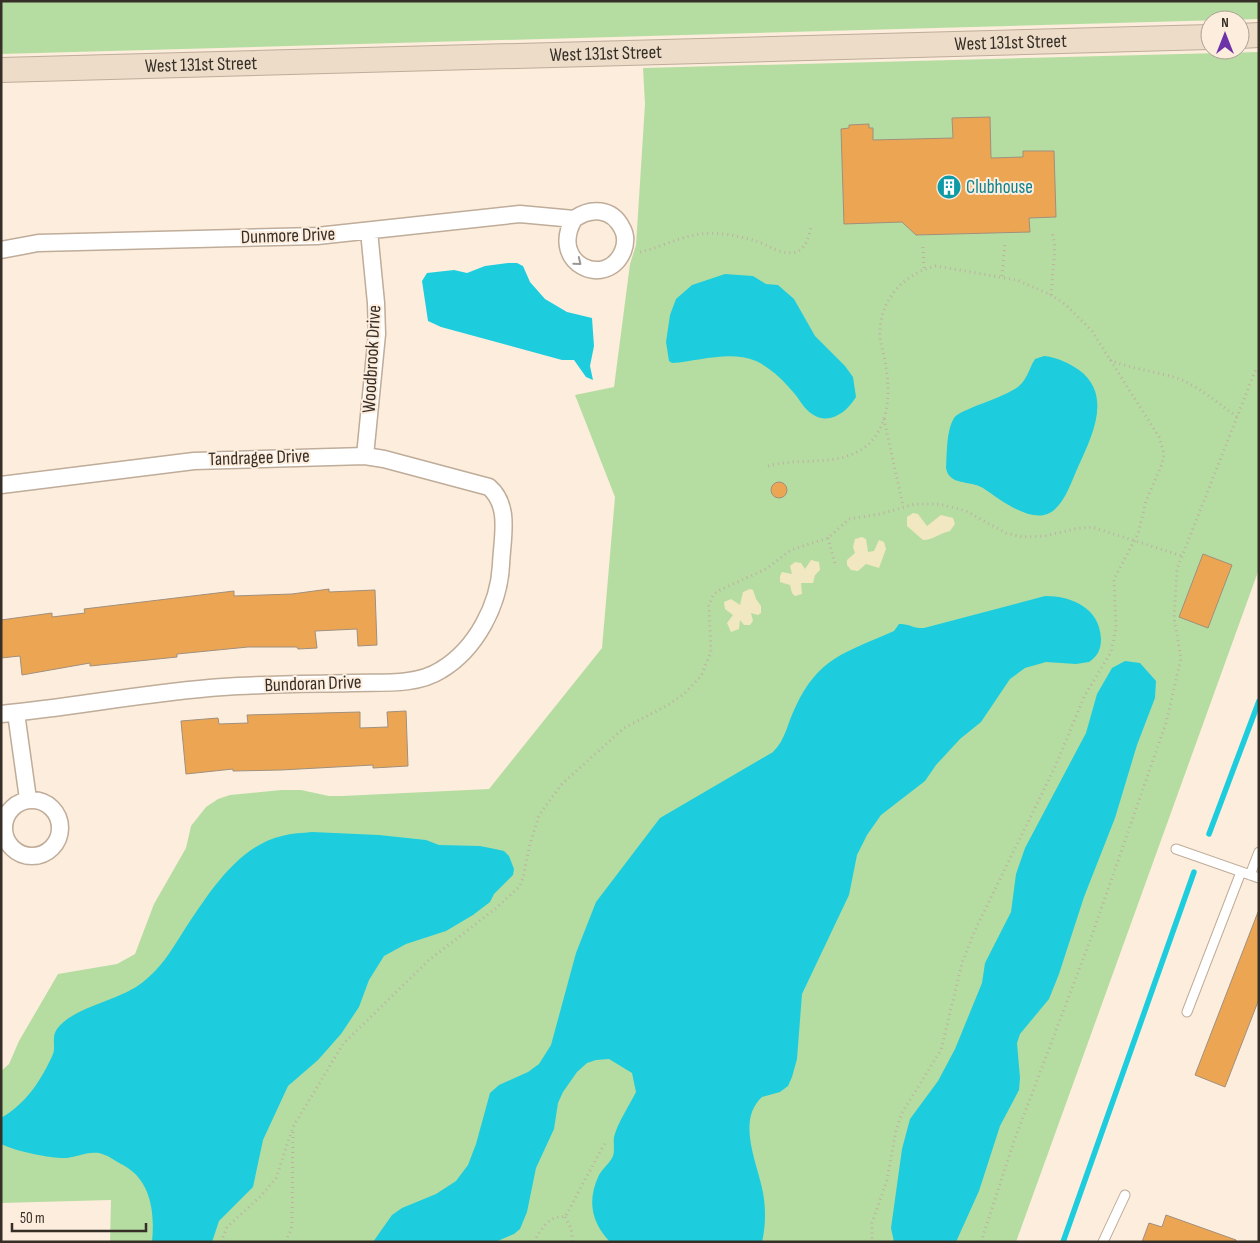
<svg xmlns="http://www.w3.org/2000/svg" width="1260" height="1243" font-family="'Sofia Sans Condensed',sans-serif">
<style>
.green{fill:#b6dda1}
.sand{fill:#f1e7c1}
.water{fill:#1dcddd}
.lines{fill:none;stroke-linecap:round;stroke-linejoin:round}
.stream{stroke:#1dcddd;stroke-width:5.5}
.building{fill:#eca653;stroke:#a18f7c}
.lane-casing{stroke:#bfac99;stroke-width:11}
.street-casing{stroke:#bfac99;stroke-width:19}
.secondary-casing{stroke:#bfac99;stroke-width:26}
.path{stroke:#bdb0a3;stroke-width:3;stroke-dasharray:1 4;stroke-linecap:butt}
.lane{stroke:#fff;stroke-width:9}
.street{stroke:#fff;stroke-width:16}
.secondary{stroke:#ecdcc8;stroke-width:24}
.oneway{stroke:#9a9793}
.labels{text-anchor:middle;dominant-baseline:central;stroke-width:4;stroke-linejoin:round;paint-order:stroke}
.street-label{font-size:19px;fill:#362f27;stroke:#fdeddd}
.culture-label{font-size:19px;fill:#0d838f;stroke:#fdeddd;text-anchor:start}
</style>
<rect width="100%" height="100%" fill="#fdeddd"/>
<path class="green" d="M 1,1 L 1259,1 L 1259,19 L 1,54 Z
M 1259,52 L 1259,569 L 1016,1242 L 110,1242 L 111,1200 L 1,1203 L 1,1071 L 9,1064 L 19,1041 L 58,974 L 117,964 L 135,954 L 154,904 L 186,848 L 191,826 L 206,807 L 218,799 L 230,795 L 281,790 L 301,790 L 329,796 L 342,796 L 489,789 L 602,648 L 615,497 L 575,395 L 614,387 L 630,264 L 636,245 L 645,104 L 643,68 Z"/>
<path class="sand" d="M 913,513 L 918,514 L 927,526 L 941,515 L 953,518 L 955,524 L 950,531 C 940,533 933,540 923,540 L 907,526 L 907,517 Z
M 862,537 L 866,539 L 868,552 L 874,551 L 879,540 L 884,542 L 886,549 L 879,568 L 866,564 L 858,571 L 851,570 L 847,565 L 847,560 L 855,553 L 853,547 L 855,539 Z
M 811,560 L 819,562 L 820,570 L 815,575 L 813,583 L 801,583 L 802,594 L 795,596 L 792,593 L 790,585 L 780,582 L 780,576 L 782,572 L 792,574 L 790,566 L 795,562 L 801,563 L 805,569 Z
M 750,589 L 753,590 L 756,599 L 761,606 L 761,613 L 758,615 L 751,613 L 753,621 L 750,625 L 744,625 L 740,620 L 739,629 L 731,632 L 727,623 L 733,615 L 725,609 L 724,602 L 731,599 L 740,605 L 743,592 Z"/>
<path class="water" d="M 508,263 L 517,263 L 523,266 L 530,282 L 545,299 L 567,312 L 592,318 L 594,346 L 590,366 L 593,380 L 586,377 L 574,360 L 562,360 L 441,327 L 428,321 L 422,281 L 427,273 L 454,270 L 467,273 L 485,266 Z
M 725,274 L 753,276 L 766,284 L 778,285 L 794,299 L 815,336 L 845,366 L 853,377 L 856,397 C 847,412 829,426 812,414 C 804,409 800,400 794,393 C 784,381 771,368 756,361 C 730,350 699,361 672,363 L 669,361 L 666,342 L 670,315 L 676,299 L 692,285 Z
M 1044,356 C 1056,357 1069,363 1079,370 C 1113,395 1092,436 1078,467 C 1071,482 1063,511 1044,515 C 1024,519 998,498 983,488 C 970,480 949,486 946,468 C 947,454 946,431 954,418 C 960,409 1005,398 1019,386 C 1028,378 1029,368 1035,359 Z
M 1045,596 C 1072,596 1100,608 1101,639 C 1101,649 1098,656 1089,662 L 1076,664 L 1046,662 L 1025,668 L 1010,679 L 981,722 L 960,739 L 936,765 L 925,781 L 881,815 L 867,835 L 857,855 L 849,895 L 802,994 L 797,1059 L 792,1077 L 788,1086 L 780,1092 L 762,1097 C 737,1120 756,1160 762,1188 C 766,1205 766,1225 762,1242 L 610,1242 C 591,1222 587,1200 599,1175 C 603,1168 610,1163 613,1156 C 615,1150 613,1143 614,1137 C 618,1122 629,1106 636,1092 L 632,1073 L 609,1059 L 596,1060 L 587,1063 L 577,1072 L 563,1092 L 558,1103 L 554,1129 L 536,1168 L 527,1212 L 520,1229 L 514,1234 L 495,1242 L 373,1242 L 392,1215 L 402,1208 L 436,1194 L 456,1181 L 468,1165 L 476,1144 L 490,1093 L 499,1085 L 528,1072 L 539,1064 L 551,1045 L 576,953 L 596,902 L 660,818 L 773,752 C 786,739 787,724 795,708 C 818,657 847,652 894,631 L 899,624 C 908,623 914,629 924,628 Z
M 1125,661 L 1140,663 L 1156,681 L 1155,698 L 1137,745 L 1115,818 L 1084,897 L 1059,974 L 1049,999 L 1020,1034 L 1017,1043 L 1020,1078 L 1019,1090 L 1000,1126 L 979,1191 L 956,1242 L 894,1242 L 891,1228 L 902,1149 L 910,1119 L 938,1081 L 955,1049 L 982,983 L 985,963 L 1011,912 L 1016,874 L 1025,848 L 1086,733 L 1097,694 L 1112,668 Z
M 312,832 L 379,835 L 426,840 L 439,845 L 480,846 L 495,849 L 504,851 L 509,856 L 514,869 L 513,875 L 494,894 L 490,902 L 473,915 L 446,931 L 406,944 L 384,956 L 369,980 L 359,1007 L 341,1034 L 318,1060 L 288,1086 L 263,1140 L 253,1187 L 219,1221 L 212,1242 L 152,1242 C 155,1212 151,1180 123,1165 C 115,1161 108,1155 99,1153 C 86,1151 73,1159 61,1158 C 45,1157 15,1151 1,1144 L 1,1118 C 26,1104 42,1079 53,1054 C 56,1046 51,1037 57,1029 C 74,1006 120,1001 143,982 C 161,968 171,951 183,932 C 207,896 237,846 282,836 C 292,833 302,833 312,832 Z"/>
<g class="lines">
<path class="stream" d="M 1209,834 L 1259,701
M 1063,1242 L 1194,872"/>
</g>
<path class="building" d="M 990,117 L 991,158 L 1023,157 L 1023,151 L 1054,151 L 1056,217 L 1029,218 L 1030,232 L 916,235 L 902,222 L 844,224 L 841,129 L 849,128 L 849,125 L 869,124 L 869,128 L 873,128 L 873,140 L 953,138 L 952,118 Z
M771 490a8 8 0 1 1 16 0a8 8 0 1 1-16 0Z
M 1203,554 L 1232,565 L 1208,628 L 1179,617 Z
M 329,589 L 329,592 L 375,590 L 377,645 L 358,646 L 357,629 L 315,631 L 317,648 L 298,649 L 297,647 L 248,647 L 177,654 L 177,657 L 90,666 L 90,663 L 22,675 L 20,656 L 1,658 L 1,620 L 52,613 L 52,617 L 85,613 L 84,609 L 234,591 L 234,596 L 292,594 Z
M 406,711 L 408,766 L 373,768 L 373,765 L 281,770 L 233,771 L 233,769 L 186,774 L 181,721 L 218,718 L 219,724 L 248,723 L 247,715 L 360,712 L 360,728 L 388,727 L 387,712 Z
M 1258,912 L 1259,999 L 1225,1087 L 1195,1075 Z
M 1166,1215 L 1236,1240 L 1236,1242 L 1142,1242 L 1149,1223 L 1162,1227 Z"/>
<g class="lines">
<defs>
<path id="lane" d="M 1176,849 L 1259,878
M 1250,875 L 1259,852
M 1187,1012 L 1241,872
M 1103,1242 L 1125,1195"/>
<path id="street" d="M 1,250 L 38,243 L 317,236 L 520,214 L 574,219 C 591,207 612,208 622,228 C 626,235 626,243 623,251 C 607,290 548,264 574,219
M 365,456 L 377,334 L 376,303 L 369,231
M 1,485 L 194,461 L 365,456 L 384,459 L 489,487 C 511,506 502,538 501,565 C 499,605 476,649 441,670 C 416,686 381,682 352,683 C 309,684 266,684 223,687 C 149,692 75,707 1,714
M 16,713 L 28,799
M4 828a28 28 0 1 1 56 0a28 28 0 1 1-56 0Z"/>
<g id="secondary">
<path d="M 1240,36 L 1259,35"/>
<path id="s1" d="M 1,70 L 1210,37"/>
</g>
</defs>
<use href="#lane" class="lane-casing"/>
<use href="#street" class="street-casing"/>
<use href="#secondary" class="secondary-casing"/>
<path class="path" d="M 923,247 L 924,269
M 640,252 C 670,245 689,230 722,234 C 734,235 745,238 756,241 C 768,245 783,256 796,252 C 806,249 809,236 811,227
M 1002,276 L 1005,244
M 1051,295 L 1055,246 L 1052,231
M 1110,360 C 1133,370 1159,371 1182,380 C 1202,389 1219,404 1237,417
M 884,419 L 903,506
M 768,466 C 800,457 831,467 861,450 C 888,433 891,396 886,367 C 885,355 879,343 880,330 C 881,297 906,273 936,266 L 1017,280 L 1051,295 L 1065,304 L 1092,331 L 1159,437 L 1164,453 L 1162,464 L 1146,501 L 1138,534 L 1114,579 L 1116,628 L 1111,652 L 1084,697 L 1055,767 L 975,930 L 962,963 L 941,1050 L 902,1113 L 896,1130 L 887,1180 L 872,1223 L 872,1242
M 828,538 L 835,564
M 565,1217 L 571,1228 L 573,1242
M 221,1242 L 227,1227 L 261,1196 L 276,1178 L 293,1127 L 343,1044 L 429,960 L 495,909 L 519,887 L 523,878 L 530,844 L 539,815 L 562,784 L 624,728 L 668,705 L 684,694 L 701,676 L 711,652 L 709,606 L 713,595 L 718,591 L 766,569 L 791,550 L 828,538 L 849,519 L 880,514 L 915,504 L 939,504 L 966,511 L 1006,533 L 1023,537 L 1045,536 L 1074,529 L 1092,527 L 1182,556
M 286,1242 L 292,1226 L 293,1128
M 534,1242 C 541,1229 549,1215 565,1217 L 606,1141
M 981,1242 L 1014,1141 L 1091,938 L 1166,723 L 1181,658 L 1174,618 L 1177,569 L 1256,369"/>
<use href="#lane" class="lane"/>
<use href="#street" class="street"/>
<use href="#secondary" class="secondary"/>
</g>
<defs><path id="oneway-chevron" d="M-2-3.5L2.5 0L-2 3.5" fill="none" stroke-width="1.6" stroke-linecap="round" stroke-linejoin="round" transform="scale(1.25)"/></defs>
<use class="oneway" href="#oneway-chevron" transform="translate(578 262) rotate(39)"/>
<defs>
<symbol id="building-disc" viewBox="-11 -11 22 22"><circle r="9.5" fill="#0f9aa8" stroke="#fdeddd"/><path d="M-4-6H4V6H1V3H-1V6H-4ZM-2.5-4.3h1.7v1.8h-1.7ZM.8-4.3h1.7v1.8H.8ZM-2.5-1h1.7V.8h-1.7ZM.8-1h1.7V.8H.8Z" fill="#fff"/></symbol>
</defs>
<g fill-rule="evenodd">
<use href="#building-disc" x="935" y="173" width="28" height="28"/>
</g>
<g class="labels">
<g class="street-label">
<text stroke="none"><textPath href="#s1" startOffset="1010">West 131st Street</textPath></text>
<text stroke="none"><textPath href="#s1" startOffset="605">West 131st Street</textPath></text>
<text stroke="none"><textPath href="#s1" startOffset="200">West 131st Street</textPath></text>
<text transform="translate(288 236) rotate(-2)">Dunmore Drive</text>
<text transform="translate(372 359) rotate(-87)">Woodbrook Drive</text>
<text transform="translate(259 458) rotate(-2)">Tandragee Drive</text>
<text transform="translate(313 684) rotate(-2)">Bundoran Drive</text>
</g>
<g class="culture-label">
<text x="966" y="187">Clubhouse</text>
</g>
</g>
<rect width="1260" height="1243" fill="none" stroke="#362f27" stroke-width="5"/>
<g transform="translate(1225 35)"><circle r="24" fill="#fdeddd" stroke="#ada194"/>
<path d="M0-4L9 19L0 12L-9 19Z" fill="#6e32a8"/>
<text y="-8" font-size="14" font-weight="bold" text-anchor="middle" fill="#362f27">N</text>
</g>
<path d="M12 1223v8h134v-8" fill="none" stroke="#362f27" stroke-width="2.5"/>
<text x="20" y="1223" font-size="15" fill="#362f27" stroke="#fdeddd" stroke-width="4" paint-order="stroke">50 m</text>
</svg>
